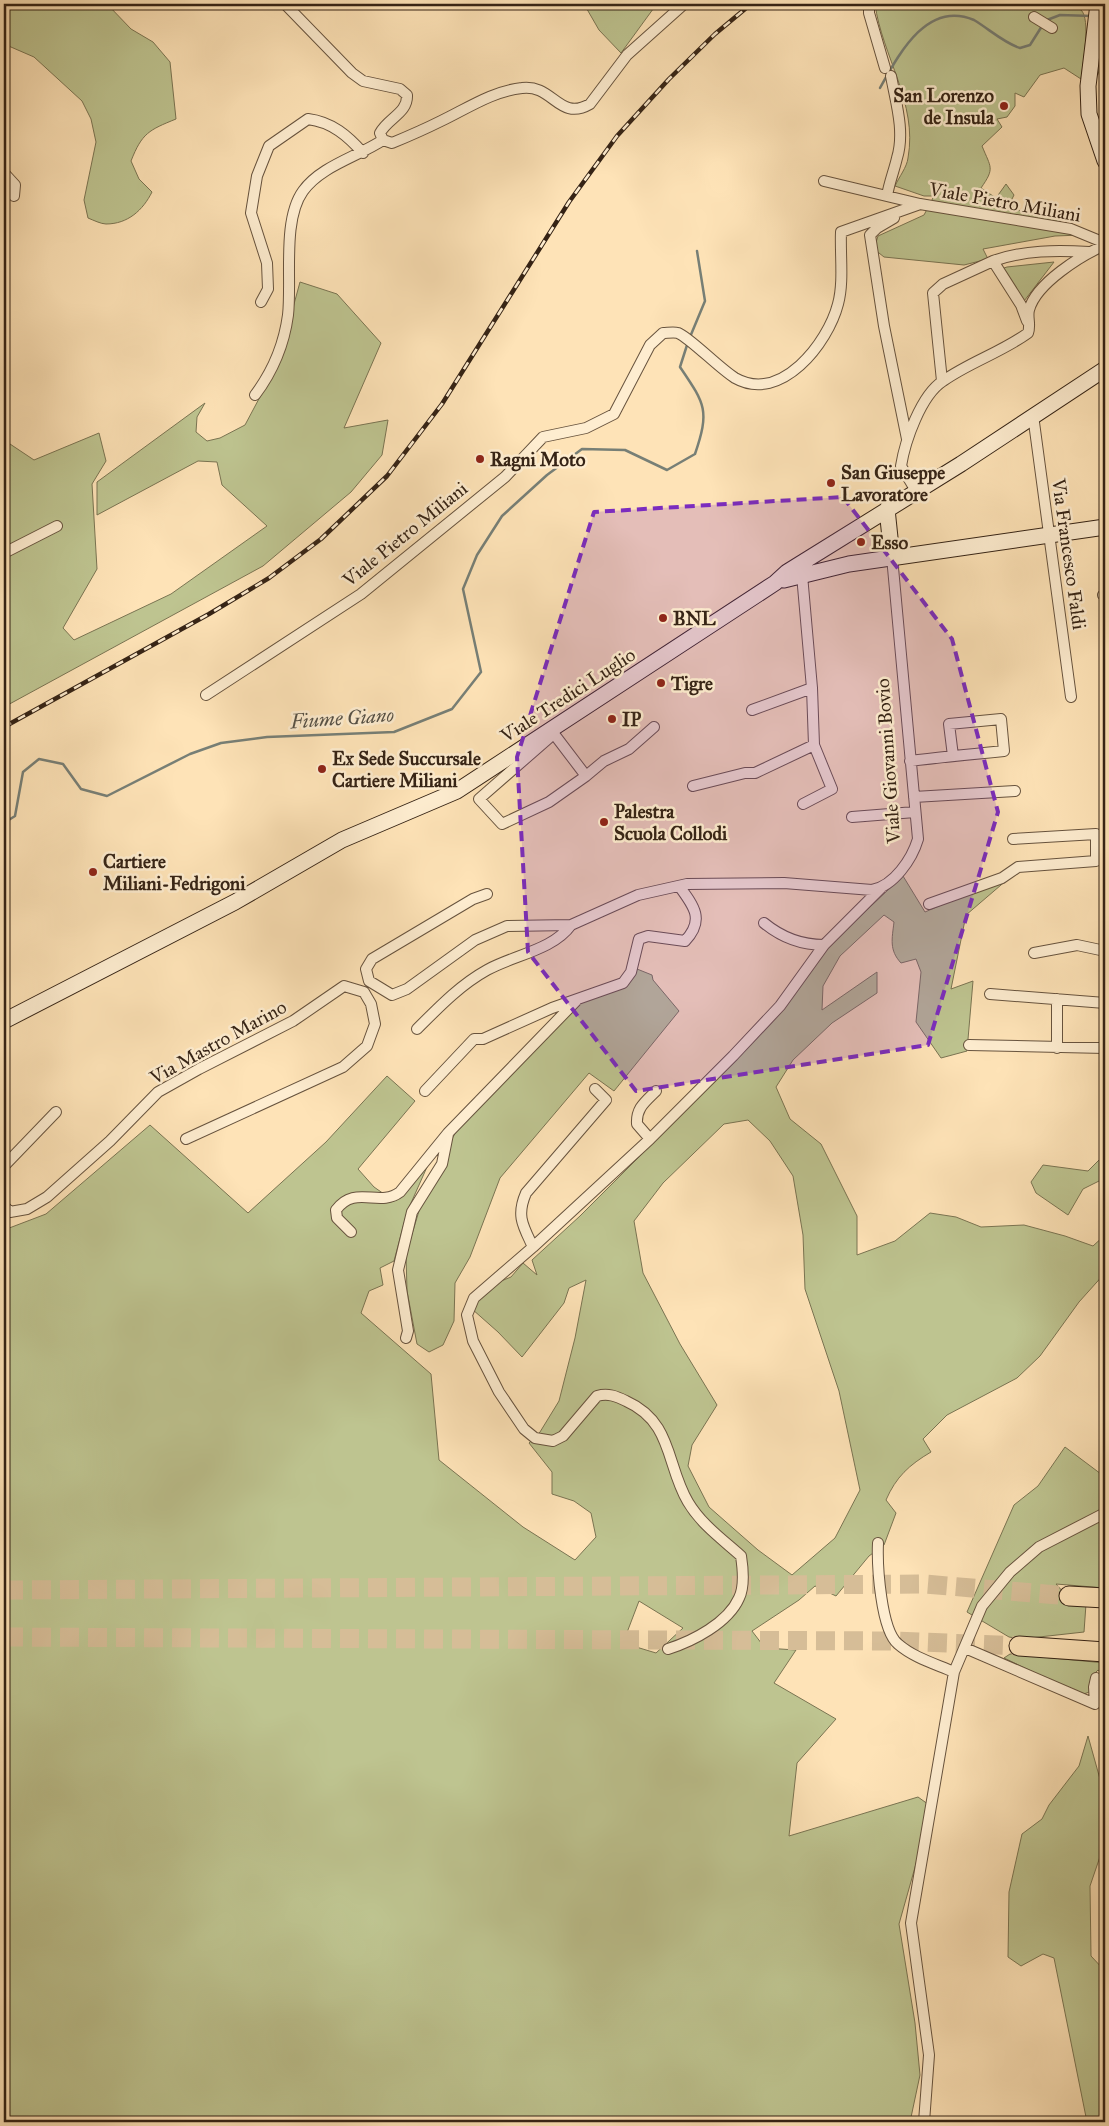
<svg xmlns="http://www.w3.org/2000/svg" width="1109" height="2126" font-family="'IM FELL Great Primer',serif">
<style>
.green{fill:#bec490;stroke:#7a7452;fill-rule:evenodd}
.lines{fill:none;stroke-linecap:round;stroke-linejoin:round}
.stream{stroke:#777f76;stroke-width:2.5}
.highway-tunnel{stroke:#d6bd97;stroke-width:19;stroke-dasharray:19 9;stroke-linecap:butt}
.street-casing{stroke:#67533e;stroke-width:12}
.secondary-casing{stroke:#352315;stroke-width:17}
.highway-casing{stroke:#352315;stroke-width:21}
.street{stroke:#feedd0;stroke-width:10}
.secondary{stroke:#feedd0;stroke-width:15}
.highway{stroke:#fee3b7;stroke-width:19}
.rail-casing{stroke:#352315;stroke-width:4.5}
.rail{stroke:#feedd0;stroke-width:2.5;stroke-dasharray:8;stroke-linecap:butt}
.marked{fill:#7b2cbf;fill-opacity:0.2;stroke:#7b2cbf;stroke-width:4;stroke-dasharray:10 6;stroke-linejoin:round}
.poi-dot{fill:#8f2418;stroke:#feedd0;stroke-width:2}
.labels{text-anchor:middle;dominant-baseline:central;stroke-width:5;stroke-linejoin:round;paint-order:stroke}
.poi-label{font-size:19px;font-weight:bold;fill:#352315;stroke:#feedd0;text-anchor:start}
.street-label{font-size:19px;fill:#352315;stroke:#feedd0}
.water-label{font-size:20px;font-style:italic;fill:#565146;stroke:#feedd0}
</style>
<rect width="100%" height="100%" fill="#fee3b7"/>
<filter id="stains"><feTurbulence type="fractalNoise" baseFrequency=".004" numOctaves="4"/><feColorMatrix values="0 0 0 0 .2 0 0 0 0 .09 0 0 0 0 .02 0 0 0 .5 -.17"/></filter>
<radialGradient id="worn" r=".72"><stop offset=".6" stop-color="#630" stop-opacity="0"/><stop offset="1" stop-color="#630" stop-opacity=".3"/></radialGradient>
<path class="green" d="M 4,4 L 107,4 L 131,29 L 153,42 L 170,62 L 176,119 C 149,130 142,133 131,161 L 139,179 L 152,192 C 143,210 128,224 106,224 C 101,224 93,220 88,218 L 84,200 L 96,142 L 91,119 L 82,101 L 34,57 L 4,44 Z
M 584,4 L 655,4 L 656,5 L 621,53 L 599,30 Z
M 875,4 L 1039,4 L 1043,8 C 1054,7 1073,2 1081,10 C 1091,19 1083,64 1081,79 L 1064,68 L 1040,75 L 1024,97 L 1015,93 L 1015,106 L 1007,117 L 997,119 L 1002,127 L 982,146 C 991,168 995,168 981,188 L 996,198 L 1006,184 L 1014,195 L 1012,199 L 1016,210 C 1046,213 1057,217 1081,235 L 1055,236 L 983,249 L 988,259 L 964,265 L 884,257 L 874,249 L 878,236 L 924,215 L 934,196 L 924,196 L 895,186 C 899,177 907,167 908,158 C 918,103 882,56 875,4 Z
M 1105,19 L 1105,86 C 1091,66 1097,43 1100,20 Z
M 1054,262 L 1021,305 L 998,270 L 1007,267 Z
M 300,282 L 337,294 L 381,343 L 344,428 L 388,420 L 382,455 L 351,492 L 263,566 L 4,707 L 4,440 L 34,460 L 99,433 L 106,461 L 92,484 L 97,569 L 63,628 L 74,640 L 171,594 L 267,526 L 222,485 L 217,462 L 198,461 L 97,515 L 97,482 L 205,403 L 197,417 L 196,432 L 207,441 L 220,438 L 245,425 L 278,363 Z
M 1015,873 L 966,915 L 951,989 L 973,981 L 967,1051 L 941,1058 L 916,1022 L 921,972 L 916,959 L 901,963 C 889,950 892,939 894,922 L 884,915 L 840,956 L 823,986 L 822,1010 L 877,972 L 877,993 L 832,1023 L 793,1060 L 776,1087 L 790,1119 L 821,1144 L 857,1216 L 857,1255 L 895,1241 L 930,1213 L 956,1217 L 981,1227 L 1024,1225 L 1065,1236 L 1093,1246 L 1105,1235 L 1105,1273 L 1079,1302 L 1040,1356 L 1017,1378 L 947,1415 L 923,1439 L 931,1452 C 909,1465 896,1477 886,1500 L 896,1513 L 884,1545 L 869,1556 L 836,1596 L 815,1586 L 799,1600 L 752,1631 L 765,1648 L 796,1650 L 774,1683 L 836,1719 L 797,1763 L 789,1836 L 918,1797 L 932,1807 L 899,1924 L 915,2023 L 920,2075 L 910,2122 L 4,2122 L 4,1230 L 46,1214 L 150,1125 L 248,1213 L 326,1142 L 387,1076 L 415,1101 L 358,1169 L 374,1187 L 394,1201 L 410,1188 L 427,1167 L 407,1212 L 394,1261 L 380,1268 L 383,1285 L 369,1291 L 361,1313 L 431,1374 L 439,1460 L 523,1527 L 575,1560 L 596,1537 L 591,1513 L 574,1501 L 552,1494 L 552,1472 L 529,1443 L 540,1432 L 559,1401 L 575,1338 L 586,1280 L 569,1288 L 564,1303 L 522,1357 L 498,1332 L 472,1309 L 474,1292 L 511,1277 L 523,1263 L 537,1275 L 532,1260 L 580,1216 L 720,1076 L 824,950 L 903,876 L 925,912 ZM 748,1120 L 770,1141 L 793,1176 L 803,1235 L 805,1289 L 839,1391 L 860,1490 L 835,1538 L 792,1575 L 758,1550 L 709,1507 L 688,1466 L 692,1445 L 717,1405 L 680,1344 L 643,1273 L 634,1221 L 663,1183 L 724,1124 ZM 639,1601 L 683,1628 L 656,1653 L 623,1643 Z
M 637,969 L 652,975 L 653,980 L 679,1011 L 614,1091 L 589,1073 L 500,1178 L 470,1257 L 455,1283 L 454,1321 L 443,1345 L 429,1352 L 417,1344 L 407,1291 L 406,1254 L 422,1201 L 440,1159 L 456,1132 L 572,1005 L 626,987 Z
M 1102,1157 L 1105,1157 L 1105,1178 L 1083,1189 L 1068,1215 L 1036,1193 L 1031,1182 L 1043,1165 L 1088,1171 Z
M 1065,1447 L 1105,1477 L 1105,1588 L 1056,1584 L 1073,1603 L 1086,1604 L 1084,1632 L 1021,1639 L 1009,1637 L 967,1612 L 1014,1505 L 1038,1486 Z
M 1010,1654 L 1105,1663 L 1105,1676 L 1098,1670 L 1091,1677 L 1092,1691 L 1081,1695 L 1004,1658 Z
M 1088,1736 L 1105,1797 L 1105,1842 L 1090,1886 L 1091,1956 L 1105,1971 L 1105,2122 L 1087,2122 L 1054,1958 L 1043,1954 L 1021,1966 L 1008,1957 L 1009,1892 L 1022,1834 L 1042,1819 L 1049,1805 L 1079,1766 Z"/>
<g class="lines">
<path class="stream" d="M 1047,20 L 1060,15 L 1092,16
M 880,88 C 899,54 927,0 974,20 C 989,29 1004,43 1020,48 L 1030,45 L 1042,26
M 690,337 L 705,301 L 697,251
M 4,823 L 15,816 L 23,772 L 39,759 L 63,764 L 81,789 L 107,796 L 190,754 L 221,743 L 267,737 L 394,732 L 452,709 L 481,672 L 463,589 L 477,555 L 502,516 L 547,475 L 582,449 L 625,450 L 667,470 L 695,454 C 710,410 705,404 680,367 L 688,342"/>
<path class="highway-tunnel" d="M 4,1590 L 924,1584 L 1069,1596
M 4,1637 L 896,1641 L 1019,1646"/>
<defs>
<path id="street" d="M 285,4 L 352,73 L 363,81 L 400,89 L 407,95 C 408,113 388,118 380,133 L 383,140 L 392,143 C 409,136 425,129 441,121 C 468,108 493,91 522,88 C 553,84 559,122 590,104 L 627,55 L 684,4
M 869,4 L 869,13 L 885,68
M 1034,17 L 1052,28
M 4,173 L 15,185 L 14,196
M 824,181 L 920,204 L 1071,229 L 1105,243
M 887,196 C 889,183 894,171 897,158 C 905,132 896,103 891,76
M 894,218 L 877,228 L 870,235 L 884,326 L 907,439
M 261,302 L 268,289 L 267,263 L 251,213 L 257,176 L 269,146 L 308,119 C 332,122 348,136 363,153
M 1027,321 L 1021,305 L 993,261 C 1024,250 1057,250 1089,252
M 942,381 L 933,293 L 943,284 L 993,261
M 255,395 C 273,371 284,345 288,315 C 292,280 282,220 303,191 C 321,166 357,157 383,140
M 1033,415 L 1071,697
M 916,491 L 901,466 C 905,441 921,395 943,381 C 970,362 1002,352 1028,333 C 1031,325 1027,317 1029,310 C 1036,283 1082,255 1105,245
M 4,553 L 57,526
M 802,575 L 812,688 L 814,745 L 832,789 L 803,804
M 1103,595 L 1105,594
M 206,695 L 361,594 L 505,477 L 543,437 L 586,428 L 614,414 L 650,345 L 663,333 C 667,333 674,332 678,333 C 689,337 720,369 735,378 C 781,404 828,343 838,304 C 844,282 840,255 841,232 L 920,204
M 752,710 L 812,688
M 551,730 L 586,776 L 604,761 L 629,749 L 654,727
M 549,738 L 479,799 L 502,824 L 549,802 L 586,776
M 910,761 C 942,757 973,754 1004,751 L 1001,719 L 949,724 L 953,756
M 693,786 L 745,773 L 755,773 L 814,745
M 914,797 L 1015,791
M 852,817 L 915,812
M 487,894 L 473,899 L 372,959 L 366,969 L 369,981 L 392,995 L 407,989 L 475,940 L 507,926 L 571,925 L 638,895 L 687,884 L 784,883 L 872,890 C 894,886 912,859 918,839 L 892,557
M 929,904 L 1002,878 L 1018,867 L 1096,861 L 1096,834 L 1013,839
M 764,923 C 781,937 802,945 824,945
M 1034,953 L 1077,945 L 1105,951
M 990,994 L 1105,1003
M 417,1029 C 439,1007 460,985 487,970 C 514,955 553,950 571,925
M 969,1045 L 1105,1048
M 1057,1048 L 1057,999
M 425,1091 L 474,1039 L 483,1039 L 552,1008 L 623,983 L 631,972 L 639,939 L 648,936 L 685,941 C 705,920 694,906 679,886
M 186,1139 L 343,1067 L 367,1046 L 375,1024 L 371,1004 L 364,992
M 650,1139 L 637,1124 C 636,1108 645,1102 656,1091
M 4,1166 L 56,1112
M 4,1206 L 10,1212 L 27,1209 L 47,1197 L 110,1141 L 158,1092 L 199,1069 L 293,1021 L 344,986 L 364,992
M 351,1232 L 337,1218 L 336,1210 C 355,1184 379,1208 400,1192 L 448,1133 L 576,1001
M 533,1247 C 523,1226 516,1216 526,1193 L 606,1100 L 595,1089
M 406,1338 L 408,1331 L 398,1270 L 412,1212 L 442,1164 L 448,1134
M 878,1543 C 877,1566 881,1630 898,1644 C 914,1658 936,1664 954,1672
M 965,1648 L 1095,1704 L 1094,1687 L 1096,1678
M 668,1649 C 693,1641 728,1623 739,1598 C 745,1586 743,1569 741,1556 C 722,1539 701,1524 688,1502 C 666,1465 673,1422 626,1401 C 616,1396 608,1393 597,1396 L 563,1436 L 553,1441 L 535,1438 L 524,1429 L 499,1392 L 473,1341 L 467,1315 L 474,1298 L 533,1247 L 650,1139 L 733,1056 L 780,1006 L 824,945 L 881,888
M 924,2122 L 929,2055 L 911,1923 L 954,1672 L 982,1606 L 1010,1572 L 1039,1547 L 1105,1513"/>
<path id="secondary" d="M 1098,4 L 1088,86 L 1089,114 L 1105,161
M 887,509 L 892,557
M 784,580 L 849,564 L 1105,527
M 4,1021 L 235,902 L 342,840 L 457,791 L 775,583 L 787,572 L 961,464 L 1105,369"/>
<path id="highway" d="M 1069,1596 L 1105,1598
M 1019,1646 L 1105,1652"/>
</defs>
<use href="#street" class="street-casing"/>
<use href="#secondary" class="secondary-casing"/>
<use href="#highway" class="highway-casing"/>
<use href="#street" class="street"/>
<use href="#secondary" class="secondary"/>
<use href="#highway" class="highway"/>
<defs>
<path id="rail" d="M 4,727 L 209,614 L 269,578 L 321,539 L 387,476 L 442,404 L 569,202 L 617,136 L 669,79 L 715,34 L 751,4"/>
</defs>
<use href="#rail" class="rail-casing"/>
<use href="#rail" class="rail"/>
</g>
<path class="marked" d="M 843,497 L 952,639 L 998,812 L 928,1045 L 636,1091 L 528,952 L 517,757 L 594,512 Z"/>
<g class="poi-dot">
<circle cx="1004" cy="106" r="5"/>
<circle cx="480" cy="459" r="5"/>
<circle cx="831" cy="483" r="5"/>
<circle cx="861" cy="542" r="5"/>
<circle cx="663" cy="618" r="5"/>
<circle cx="661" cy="683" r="5"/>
<circle cx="612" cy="719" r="5"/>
<circle cx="322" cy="769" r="5"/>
<circle cx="604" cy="822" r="5"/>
<circle cx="93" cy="872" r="5"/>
</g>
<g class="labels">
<g class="poi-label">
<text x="994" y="95" text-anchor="end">San Lorenzo<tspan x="994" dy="22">de Insula</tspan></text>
<text x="490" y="459">Ragni Moto</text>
<text x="841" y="472">San Giuseppe<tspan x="841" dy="22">Lavoratore</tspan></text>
<text x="871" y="542">Esso</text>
<text x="673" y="618">BNL</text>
<text x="671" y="683">Tigre</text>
<text x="622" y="719">IP</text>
<text x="332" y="758">Ex Sede Succursale<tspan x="332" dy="22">Cartiere Miliani</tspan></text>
<text x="614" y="811">Palestra<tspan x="614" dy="22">Scuola Collodi</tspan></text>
<text x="103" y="861">Cartiere<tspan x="103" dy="22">Miliani-Fedrigoni</tspan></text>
</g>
<g class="street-label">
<text transform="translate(1005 202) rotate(10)">Viale Pietro Miliani</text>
<text transform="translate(405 534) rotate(-39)">Viale Pietro Miliani</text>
<text transform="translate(1069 554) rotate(82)">Via Francesco Faldi</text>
<text transform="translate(568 695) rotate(-33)">Viale Tredici Luglio</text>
<text transform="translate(888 761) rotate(-94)">Viale Giovanni Bovio</text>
<text transform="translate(218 1042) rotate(-29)">Via Mastro Marino</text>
</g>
<g class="water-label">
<text transform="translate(342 718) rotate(-4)">Fiume Giano</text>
</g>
</g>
<rect width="1109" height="2126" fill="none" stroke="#fee3b7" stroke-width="20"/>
<rect x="5" y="5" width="1099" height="2116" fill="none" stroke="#352315" stroke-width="2.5"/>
<rect x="10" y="10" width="1089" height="2106" fill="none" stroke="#352315"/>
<rect width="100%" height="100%" filter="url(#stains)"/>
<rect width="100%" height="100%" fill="url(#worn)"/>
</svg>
